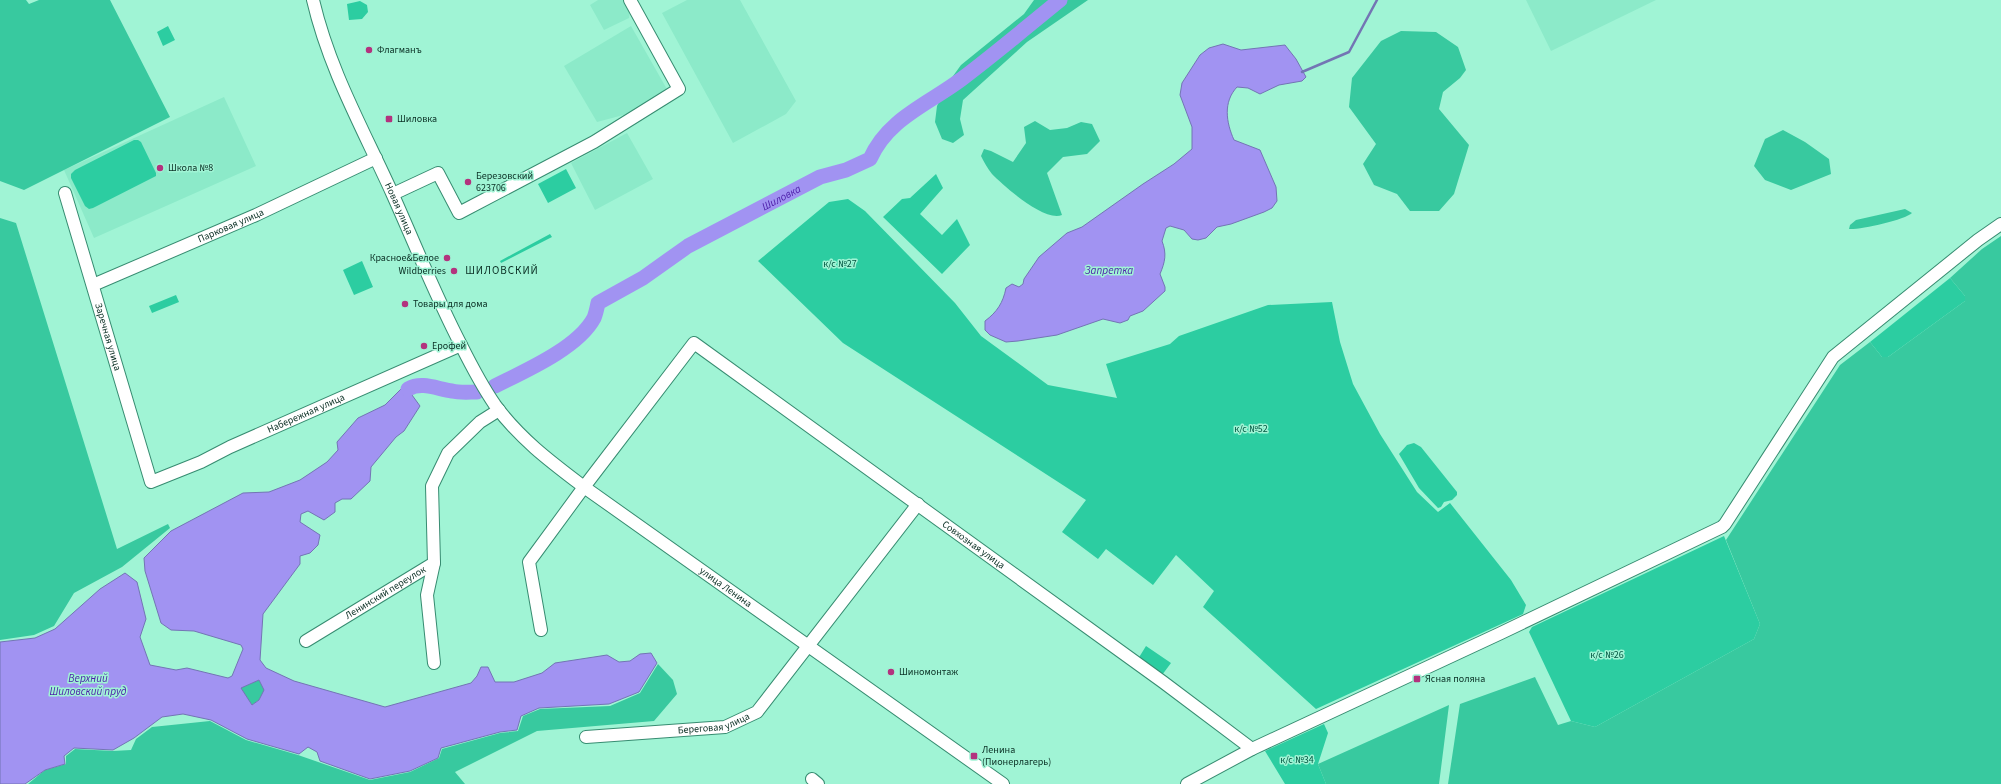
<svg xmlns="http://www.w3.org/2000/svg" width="2001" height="784" font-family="'Source Sans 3',sans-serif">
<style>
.built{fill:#8ceac9}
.green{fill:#2ccda1}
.forest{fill:#38c99f}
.water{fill:#a193f2;stroke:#7375b4;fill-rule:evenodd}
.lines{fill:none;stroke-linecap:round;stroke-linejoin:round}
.stream{stroke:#7375b4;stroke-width:2.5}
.river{stroke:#a193f2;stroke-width:15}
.minor-casing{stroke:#378c71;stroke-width:14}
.minor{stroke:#fff;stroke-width:12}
.poi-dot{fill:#b3327e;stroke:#a0f4d5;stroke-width:1.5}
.labels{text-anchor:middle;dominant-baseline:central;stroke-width:3;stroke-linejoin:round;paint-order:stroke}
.poi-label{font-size:10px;fill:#092e23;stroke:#a0f4d5;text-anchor:start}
.street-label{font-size:10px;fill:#092e23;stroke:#a0f4d5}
.park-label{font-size:10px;fill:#005540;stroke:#a0f4d5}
.water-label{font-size:11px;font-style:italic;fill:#4c1da8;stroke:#a0f4d5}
.neighbourhood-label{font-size:11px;letter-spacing:1px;fill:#092e23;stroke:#a0f4d5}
</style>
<rect width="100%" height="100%" fill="#a0f4d5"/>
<path class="built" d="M 598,0 L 624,0 L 630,10 L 629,18 L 604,30 L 590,5 Z
M 687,0 L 740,0 L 796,101 L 786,114 L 733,143 L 662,13 Z
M 1526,0 L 1656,0 L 1551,51 Z
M 631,26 L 668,91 L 631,113 L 597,122 L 564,66 Z
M 224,97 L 256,166 L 94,238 L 64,170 Z
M 627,133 L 653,179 L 595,210 L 571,163 Z"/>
<path class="green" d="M 360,1 L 367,5 L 368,12 L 362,19 L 349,20 L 347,4 Z
M 168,26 L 175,40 L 163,46 L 157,32 Z
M 134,140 L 138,140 L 141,142 L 156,173 L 156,176 L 93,208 L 89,209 L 85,206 L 71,178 L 71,174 L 75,170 Z
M 566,169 L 576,188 L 548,203 L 538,184 Z
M 936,174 L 943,188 L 920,214 L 942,235 L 957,219 L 970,245 L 942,274 L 883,217 L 902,199 L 910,198 Z
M 848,199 L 865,211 L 955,303 L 981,336 L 1048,385 L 1117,398 L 1106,364 L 1170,344 L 1179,336 L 1268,305 L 1332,302 L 1340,342 L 1353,384 L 1380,434 L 1417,492 L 1438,512 L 1450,503 L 1511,580 L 1526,605 L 1523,614 L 1316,709 L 1203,607 L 1214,591 L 1176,555 L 1153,585 L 1106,549 L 1098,559 L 1062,532 L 1086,500 L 843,343 L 758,261 L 829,202 Z
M 550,234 L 552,237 L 501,263 L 500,261 Z
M 362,261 L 373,287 L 354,295 L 343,270 Z
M 1950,278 L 1965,296 L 1965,301 L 1888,357 L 1882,357 L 1870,342 Z
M 176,295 L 179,302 L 152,313 L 149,306 Z
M 1414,443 L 1421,447 L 1457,492 L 1457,495 L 1452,500 L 1444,502 L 1441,507 L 1438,508 L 1419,488 L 1399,454 L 1407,445 Z
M 1724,536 L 1760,624 L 1754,639 L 1595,727 L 1571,721 L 1529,632 L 1532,627 Z
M 1146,646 L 1171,663 L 1162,675 L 1138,659 Z
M 1324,724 L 1328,733 L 1318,764 L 1326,784 L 1285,784 L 1265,751 Z"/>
<path class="forest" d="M 0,0 L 26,0 L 29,4 L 39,0 L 110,0 L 170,117 L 24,190 L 0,181 Z
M 1034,0 L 1088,0 L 1027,42 L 963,100 L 960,119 L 964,135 L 953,143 L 942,139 L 935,122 L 937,106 L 948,83 L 961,65 L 1024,14 Z
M 1401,31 L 1436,32 L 1458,47 L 1466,70 L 1460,78 L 1443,92 L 1439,109 L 1469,145 L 1454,194 L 1439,211 L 1410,211 L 1397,194 L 1374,185 L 1363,164 L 1376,144 L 1349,107 L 1352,78 L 1381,41 Z
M 1035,121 L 1050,130 L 1067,128 L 1081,122 L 1092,124 L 1100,141 L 1087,154 L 1063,157 L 1047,173 L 1062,215 C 1044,222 1005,187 992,174 C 988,169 984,162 981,156 L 984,149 L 991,151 L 1013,162 L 1026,143 L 1024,127 Z
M 1783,130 L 1805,142 L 1829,159 L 1831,174 L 1791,190 L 1765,180 L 1754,166 L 1765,139 Z
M 1905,209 L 1912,213 C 1905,220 1859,230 1849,229 L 1850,225 L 1856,220 Z
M 0,218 L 16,223 L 117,549 L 168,524 L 170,528 L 122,567 L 74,593 L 54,626 L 34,635 L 0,640 Z
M 2001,236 L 2001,784 L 1448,784 L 1460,704 L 1535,677 L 1558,725 L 1571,721 L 1595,727 L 1754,639 L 1760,624 L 1726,540 L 1840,365 L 1870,342 L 1882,357 L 1888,357 L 1965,301 L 1965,296 L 1950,278 L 1982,249 Z
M 658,664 L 673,680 L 677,694 L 654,721 L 537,731 L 455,772 L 465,784 L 28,784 L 45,770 L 66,764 L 66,756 L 75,749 L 113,751 L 131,750 L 136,739 L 152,727 L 210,721 L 246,740 L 298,755 L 370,780 L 410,772 L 439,758 L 442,749 L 500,733 L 518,731 L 523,716 L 540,709 L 610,706 L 640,693 Z
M 259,680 L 265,690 L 259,700 L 252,705 L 240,688 Z
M 1449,705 L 1439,784 L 1326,784 L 1318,764 Z"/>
<path class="water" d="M 1223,44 L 1241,50 L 1285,45 L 1296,59 L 1306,77 L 1302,81 L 1279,85 L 1260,94 L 1248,88 L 1237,87 C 1223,102 1226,122 1234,140 L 1260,150 L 1276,187 L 1277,201 L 1272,208 L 1264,212 L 1231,224 L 1217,227 L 1206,238 L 1198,240 L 1192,239 L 1184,230 L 1170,226 L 1166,228 L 1162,241 C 1167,254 1165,262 1160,274 L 1165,287 L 1165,291 L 1143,311 L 1130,316 L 1128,320 L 1120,323 L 1103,319 L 1057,335 L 1018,341 L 1006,342 L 990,335 L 985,330 L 985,321 C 997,312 1003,303 1006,288 L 1012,284 L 1019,287 L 1023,284 L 1024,279 L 1039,257 L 1067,233 L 1082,227 L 1143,184 L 1174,164 L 1192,149 L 1192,127 L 1180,95 L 1182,83 L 1200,55 L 1209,48 Z
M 421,380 L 427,386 L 416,389 L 412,395 L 420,406 L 404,431 L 396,437 L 371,467 L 370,481 L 351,499 L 342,499 L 335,503 L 335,512 L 324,520 L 308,511 L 301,514 L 300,522 L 320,535 L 318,545 L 310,553 L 300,556 L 300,564 L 263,614 L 260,660 L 266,668 L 294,681 L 385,707 L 471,683 L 477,676 L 481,667 L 488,667 L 495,682 L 514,682 L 542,673 L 555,663 L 607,655 L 619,662 L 630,661 L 640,654 L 651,653 L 657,663 L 639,692 L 609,704 L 539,708 L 521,716 L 517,730 L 500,732 L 441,748 L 438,758 L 410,771 L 370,779 L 320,761 L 317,752 L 308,747 L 299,754 L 247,739 L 211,720 L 183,714 L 162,717 L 134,738 L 113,750 L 74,748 L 64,756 L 65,764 L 45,770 L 25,784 L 0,784 L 0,642 L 35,638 L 55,629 L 100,589 L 125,573 L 137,582 L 146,619 L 140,637 L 150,665 L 176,670 L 187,668 L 228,678 L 232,676 L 243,649 L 241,645 L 194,631 L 171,630 L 161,623 L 145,571 L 144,558 L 171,531 L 243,493 L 269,492 L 300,480 L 327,462 L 338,450 L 337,442 L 358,418 L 385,405 L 403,387 ZM 259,680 L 264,690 L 259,700 L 252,705 L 241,688 Z"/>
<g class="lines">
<path class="stream" d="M 1302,72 L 1349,52 L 1377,0"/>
<g class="river">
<path id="s1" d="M 495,386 C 525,371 578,348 594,318 C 596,313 597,308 598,303 L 643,278 L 688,246 L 820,177 L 846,170 L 870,159 C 888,118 929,104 963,78 C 996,53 1028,26 1060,0"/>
<path d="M 408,389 C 422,381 437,389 452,391 C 460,393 469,392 477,392"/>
</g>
<defs>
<g id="minor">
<path id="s2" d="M 313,0 C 329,69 363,129 392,193 C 415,244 435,295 461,345 C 471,365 482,386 495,405 C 520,439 551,462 584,487 L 1003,784"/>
<path id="s3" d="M 65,193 L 151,482 L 201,462 L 230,447 L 461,345"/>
<path d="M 393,194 L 438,173 L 459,213 L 594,142 L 679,89 L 630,0"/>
<path id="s4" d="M 93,285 L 256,215 L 376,158"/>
<path id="s5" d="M 541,630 L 529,562 L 584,487 L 694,343 L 1163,682 L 1252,749"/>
<path id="s6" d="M 306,641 L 434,563 L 432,486 L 448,453 L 480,422 L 499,410"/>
<path d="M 434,663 L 427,595 L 434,563"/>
<path id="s7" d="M 586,737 L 725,727 L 757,712 L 918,504"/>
<path d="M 812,779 L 818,784"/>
<path d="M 1187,784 L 1252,749 L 1501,633 L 1722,527 L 1725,524 L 1833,357 L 1978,240 L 2001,224"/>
</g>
</defs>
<use href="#minor" class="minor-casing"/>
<use href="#minor" class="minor"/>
</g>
<g class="poi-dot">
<circle cx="369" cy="50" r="4"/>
<rect x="385" y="115" width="8" height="8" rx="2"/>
<circle cx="160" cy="168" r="4"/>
<circle cx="468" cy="182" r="4"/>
<circle cx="447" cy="258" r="4"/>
<circle cx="454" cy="271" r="4"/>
<circle cx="405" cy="304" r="4"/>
<circle cx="424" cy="346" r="4"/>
<circle cx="891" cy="672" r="4"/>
<rect x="1413" y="675" width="8" height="8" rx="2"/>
<rect x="970" y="752" width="8" height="8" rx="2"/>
</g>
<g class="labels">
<g class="poi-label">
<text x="377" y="50">Флагманъ</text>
<text x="397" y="119">Шиловка</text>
<text x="168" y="168">Школа №8</text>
<text x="476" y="176">Березовский<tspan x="476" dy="12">623706</tspan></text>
<text x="439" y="258" text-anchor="end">Красное&amp;Белое</text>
<text x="446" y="271" text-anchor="end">Wildberries</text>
<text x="413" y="304">Товары для дома</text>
<text x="432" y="346">Ерофей</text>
<text x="899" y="672">Шиномонтаж</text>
<text x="1425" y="679">Ясная поляна</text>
<text x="982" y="750">Ленина<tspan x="982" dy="12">(Пионерлагерь)</tspan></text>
</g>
<g class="street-label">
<text stroke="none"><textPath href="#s2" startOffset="226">Новая улица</textPath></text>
<text stroke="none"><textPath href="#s4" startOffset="150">Парковая улица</textPath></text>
<text stroke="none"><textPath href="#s3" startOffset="150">Заречная улица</textPath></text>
<text stroke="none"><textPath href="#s3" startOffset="471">Набережная улица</textPath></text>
<text stroke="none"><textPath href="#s5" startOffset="688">Совхозная улица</textPath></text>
<text stroke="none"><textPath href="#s2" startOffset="740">улица Ленина</textPath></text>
<text stroke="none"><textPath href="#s6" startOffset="93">Ленинский переулок</textPath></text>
<text stroke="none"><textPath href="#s7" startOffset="129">Береговая улица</textPath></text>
</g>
<g class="park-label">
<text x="840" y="264">к/с №27</text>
<text x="1251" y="429">к/с №52</text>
<text x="1607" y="655">к/с №26</text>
<text x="1297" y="760">к/с №34</text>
</g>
<g class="water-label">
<text stroke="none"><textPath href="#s1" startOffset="349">Шиловка</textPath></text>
<text x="1109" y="270">Запретка</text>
<text x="88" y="678">Верхний<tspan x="88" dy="13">Шиловский пруд</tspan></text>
</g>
<g class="neighbourhood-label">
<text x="502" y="270">ШИЛОВСКИЙ</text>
</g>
</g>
</svg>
